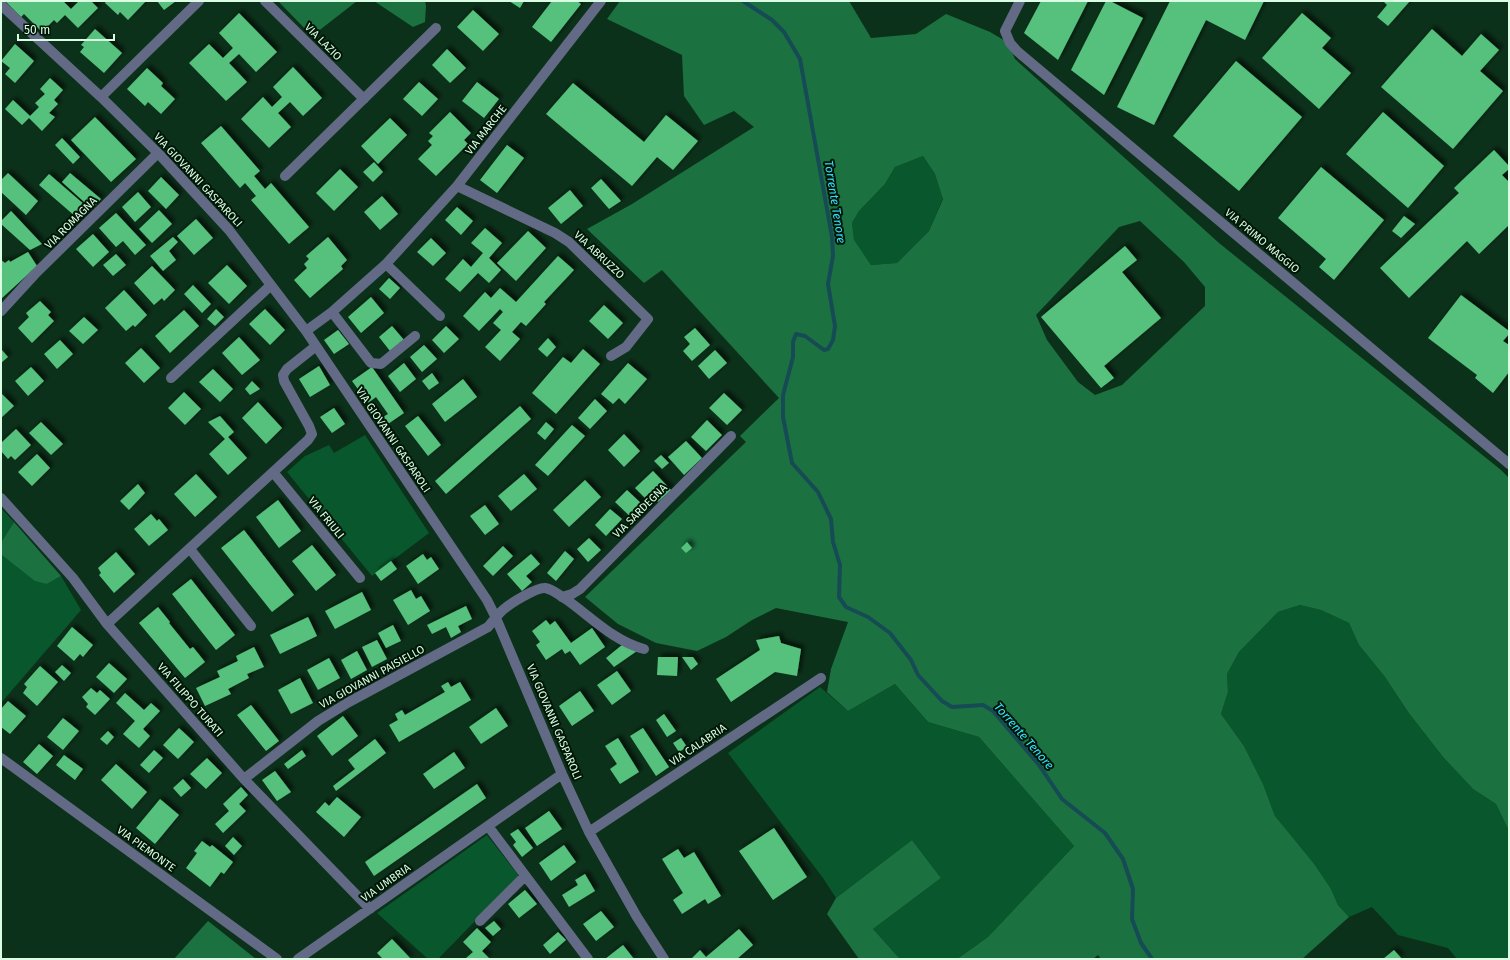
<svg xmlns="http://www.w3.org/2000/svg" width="1510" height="960" font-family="'Fira Sans',sans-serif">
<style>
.green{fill:#09572d}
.forest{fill:#1b7240;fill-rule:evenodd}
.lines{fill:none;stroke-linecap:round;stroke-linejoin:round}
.stream{stroke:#164b55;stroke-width:4}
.building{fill:#54c17c;filter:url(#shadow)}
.street{stroke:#636a86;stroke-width:10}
.labels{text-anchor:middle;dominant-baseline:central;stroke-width:4;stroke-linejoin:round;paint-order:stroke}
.street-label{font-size:11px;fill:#dbfde3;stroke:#001707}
.water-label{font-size:12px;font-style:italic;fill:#33dffe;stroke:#001707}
</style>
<defs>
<filter id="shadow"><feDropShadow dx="3.5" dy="-3.5" stdDeviation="2" flood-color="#0009"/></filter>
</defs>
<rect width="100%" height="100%" fill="#0c311a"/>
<path class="green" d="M 923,156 L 935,174 L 943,198 L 929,231 L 897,263 L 871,265 L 854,241 L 852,223 L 859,211 L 885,184 L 895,167 Z
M 365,435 L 429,533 L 372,576 L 287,472 L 305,456 L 329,445 L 334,453 Z
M 1,508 L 14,522 L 2,541 L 47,584 L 61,576 L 81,610 L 1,703 Z
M 1300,605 L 1321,610 L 1349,623 L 1359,645 L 1385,677 L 1408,712 L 1443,757 L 1473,789 L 1496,804 L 1509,831 L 1509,959 L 1457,959 L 1448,948 L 1398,935 L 1372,907 L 1349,917 L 1338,905 L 1331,889 L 1275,816 L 1263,784 L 1244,746 L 1221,714 L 1228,692 L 1227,674 L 1239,652 L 1278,612 Z
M 895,684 L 928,722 L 979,737 L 1074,846 L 988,937 L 957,959 L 900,959 L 873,929 L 941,878 L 912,840 L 836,898 L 823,878 L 728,753 L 820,687 L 848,711 Z
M 487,835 L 519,876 L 438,959 L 428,959 L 377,913 Z"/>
<path class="forest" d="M 278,1 L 357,1 L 312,36 Z
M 374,1 L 425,1 L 426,6 L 425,22 L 413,27 Z
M 620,1 L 849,1 L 871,38 L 916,34 L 946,14 L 990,32 L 1007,42 L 1015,59 L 1219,243 L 1501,470 L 1509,478 L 1509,831 L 1496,804 L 1473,789 L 1443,757 L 1408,712 L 1385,677 L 1359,645 L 1349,623 L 1321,610 L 1300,605 L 1278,612 L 1239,652 L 1227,674 L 1228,692 L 1221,714 L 1244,746 L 1263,784 L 1275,816 L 1314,864 L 1331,889 L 1338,905 L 1349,917 L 1302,959 L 1101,959 L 1098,955 L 1093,959 L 957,959 L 988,937 L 1074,846 L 979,737 L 928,722 L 895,684 L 848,711 L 827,692 L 831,669 L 848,622 L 776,608 L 752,620 L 726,637 L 697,651 L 656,643 L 618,624 L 585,597 L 746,442 L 740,436 L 779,398 L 662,270 L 644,283 L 587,229 L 632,204 L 754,127 L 734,111 L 704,125 L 684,96 L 682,55 L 607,19 ZM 923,156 L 935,174 L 943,199 L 929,231 L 897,263 L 871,265 L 854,240 L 852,223 L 859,211 L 885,184 L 895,167 ZM 1140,221 L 1184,262 L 1205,287 L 1205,306 L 1122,385 L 1095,395 L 1078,382 L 1047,340 L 1036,315 L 1119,227 Z
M 14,522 L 61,576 L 47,584 L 35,581 L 2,555 L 2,541 Z
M 912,840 L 941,878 L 873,929 L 900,959 L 859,959 L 827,914 L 836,898 Z
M 208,921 L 256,959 L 174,959 Z"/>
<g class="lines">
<path class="stream" d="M 743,1 L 772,20 L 784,32 L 800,59 L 832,237 L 833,256 L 828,284 L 835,326 L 833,340 L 828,349 L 824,350 L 805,336 L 796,334 L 793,342 L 793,357 L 783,395 L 783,417 L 792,463 L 818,492 L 831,519 L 833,542 L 840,565 L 839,597 L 846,607 L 868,617 L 890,633 L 911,660 L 918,675 L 942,701 L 952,707 L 983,705 L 993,711 L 1039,765 L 1062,799 L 1105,833 L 1123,859 L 1133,889 L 1132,919 L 1141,943 L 1152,959"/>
</g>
<path class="building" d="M 5,1 L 63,1 L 71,9 L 79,1 L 91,1 L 98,8 L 78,28 L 65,15 L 57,23 L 54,20 L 42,32 L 24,14 L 21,17 Z
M 106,1 L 146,1 L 128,20 L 120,12 L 118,15 L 105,3 Z
M 157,1 L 176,1 L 164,10 Z
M 509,1 L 524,1 L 520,8 Z
M 552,1 L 577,1 L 581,4 L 551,42 L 532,27 Z
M 1041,1 L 1088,1 L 1058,60 L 1024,33 Z
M 1106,1 L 1110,1 L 1143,18 L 1104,95 L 1071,70 Z
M 1170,1 L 1264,1 L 1245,40 L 1206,20 L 1154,125 L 1117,107 Z
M 1383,1 L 1410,1 L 1388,26 L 1377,17 L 1387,5 Z
M 473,10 L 499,34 L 483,51 L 457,27 Z
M 239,13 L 277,52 L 256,72 L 239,54 L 229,63 L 247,82 L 226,101 L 189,63 L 209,44 L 223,58 L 233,48 L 219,33 Z
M 1302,13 L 1331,38 L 1322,48 L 1351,73 L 1319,109 L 1262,58 Z
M 95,29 L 122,53 L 104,73 L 80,52 L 84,47 L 81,45 Z
M 1432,29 L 1462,56 L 1481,34 L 1499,50 L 1480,71 L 1503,91 L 1453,149 L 1381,87 Z
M 15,44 L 34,61 L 15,83 L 5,74 L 10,68 L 1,61 Z
M 447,49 L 466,68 L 450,83 L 432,65 Z
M 1236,61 L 1302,117 L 1239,191 L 1173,136 Z
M 293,67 L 322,98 L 303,116 L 290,102 L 278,113 L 291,127 L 269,148 L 241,119 L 263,97 L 272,107 L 282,97 L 273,87 Z
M 147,68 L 163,83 L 161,86 L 175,99 L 161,114 L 148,102 L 145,106 L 127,89 Z
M 50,78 L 63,90 L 54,100 L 58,104 L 49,113 L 55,117 L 42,131 L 29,118 L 22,125 L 5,109 L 13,100 L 30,116 L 39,107 L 35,103 L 45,94 L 40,89 Z
M 419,82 L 438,99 L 422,116 L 403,99 Z
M 477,82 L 499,99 L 484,118 L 462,101 Z
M 573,83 L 644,142 L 666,115 L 698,141 L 673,170 L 657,157 L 632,186 L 546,114 Z
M 450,112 L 471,133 L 464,140 L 468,144 L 436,176 L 418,159 L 432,145 L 428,141 L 433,136 L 429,133 Z
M 1383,112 L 1444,166 L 1408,208 L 1346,154 Z
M 95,117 L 136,159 L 111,182 L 71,140 Z
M 390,118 L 407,135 L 378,164 L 361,146 Z
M 221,126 L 260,171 L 254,176 L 265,189 L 271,183 L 309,227 L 289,244 L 251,200 L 256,196 L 245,183 L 240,188 L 201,143 Z
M 62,138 L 80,157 L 73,164 L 55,145 Z
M 507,145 L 524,158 L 497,193 L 480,180 Z
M 1494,150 L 1509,166 L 1509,169 L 1502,175 L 1509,182 L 1509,199 L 1508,200 L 1509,202 L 1509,225 L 1479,254 L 1467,241 L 1409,298 L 1380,268 L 1459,193 L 1454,188 Z
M 374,162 L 383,172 L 373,182 L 363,172 Z
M 1321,167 L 1384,220 L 1334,280 L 1319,267 L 1326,259 L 1278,218 Z
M 340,169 L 358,187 L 334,211 L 316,193 Z
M 8,173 L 38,201 L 26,215 L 1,192 L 1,180 Z
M 70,173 L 101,199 L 92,209 L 62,182 Z
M 49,174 L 86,206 L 76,217 L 39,185 Z
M 161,177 L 179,195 L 166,209 L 148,191 Z
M 601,179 L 621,201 L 609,209 L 591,188 Z
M 570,190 L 583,206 L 561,224 L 548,208 Z
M 138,192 L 151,207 L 135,222 L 122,207 Z
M 382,196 L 398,214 L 380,230 L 364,212 Z
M 457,207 L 473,221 L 461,235 L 445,220 Z
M 159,210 L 172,224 L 152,243 L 139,229 Z
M 11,211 L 42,244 L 30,250 L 1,224 L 1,221 Z
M 116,213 L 146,245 L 135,255 L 123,241 L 116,247 L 99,228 Z
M 1404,216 L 1415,224 L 1401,238 L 1392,231 Z
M 196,219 L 213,238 L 194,255 L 177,236 Z
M 485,228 L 502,243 L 489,258 L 501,270 L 489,283 L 478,273 L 460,292 L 445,279 L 463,259 L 471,267 L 483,253 L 471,243 Z
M 528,231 L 546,248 L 516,281 L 497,263 Z
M 93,234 L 109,252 L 93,267 L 76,249 Z
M 173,237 L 178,242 L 169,251 L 176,260 L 163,271 L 150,256 Z
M 328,237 L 347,260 L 341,266 L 343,269 L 310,298 L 294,280 L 307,268 L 304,264 L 309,259 L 306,256 Z
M 431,238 L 446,253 L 433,266 L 417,252 Z
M 1125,246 L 1137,260 L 1122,272 L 1161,318 L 1104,366 L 1114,378 L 1101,388 L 1041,317 Z
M 28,252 L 37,266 L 1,299 L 1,260 L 5,263 L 9,260 L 10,262 Z
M 116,254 L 126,265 L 113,276 L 103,265 Z
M 558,256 L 574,270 L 544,302 L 546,304 L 526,326 L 521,322 L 512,332 L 520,339 L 500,361 L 485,347 L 501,330 L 493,323 L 503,312 L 500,309 L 479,331 L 463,316 L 485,292 L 491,298 L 500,288 L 516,302 Z
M 227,265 L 247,286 L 229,304 L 208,283 Z
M 152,266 L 175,290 L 164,301 L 162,298 L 154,305 L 134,283 Z
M 389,278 L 400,288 L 390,299 L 379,289 Z
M 193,285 L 211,304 L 202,313 L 184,294 Z
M 124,290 L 147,315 L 135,327 L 133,325 L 126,331 L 105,308 Z
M 1461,295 L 1509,331 L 1509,334 L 1503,341 L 1509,345 L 1509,372 L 1493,393 L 1475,378 L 1477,375 L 1428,338 Z
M 371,297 L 384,313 L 361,333 L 348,317 Z
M 40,301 L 51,312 L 48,315 L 54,321 L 32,343 L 18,328 L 29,317 L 26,313 Z
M 604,305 L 623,323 L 608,339 L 589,321 Z
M 216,309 L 224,317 L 215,326 L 207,319 Z
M 265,309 L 285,330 L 270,345 L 249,324 Z
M 184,310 L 199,326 L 170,353 L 155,336 Z
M 84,317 L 98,330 L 83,344 L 69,331 Z
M 392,326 L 404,340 L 390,351 L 379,337 Z
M 446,326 L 459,339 L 444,353 L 432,340 Z
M 695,328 L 710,345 L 692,361 L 683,351 L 690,344 L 684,337 Z
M 338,330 L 349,344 L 334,354 L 324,340 Z
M 239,337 L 260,360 L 242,375 L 222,353 Z
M 548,338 L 556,347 L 547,357 L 538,349 Z
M 60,340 L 73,354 L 57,369 L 44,354 Z
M 424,345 L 437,359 L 422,372 L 410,357 Z
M 141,348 L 160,368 L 144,383 L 125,363 Z
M 1,349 L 8,357 L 1,363 Z
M 583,349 L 600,364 L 556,414 L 532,393 L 563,357 L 571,363 Z
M 715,350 L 727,363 L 709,379 L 698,366 Z
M 404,363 L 416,379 L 400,392 L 388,376 Z
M 628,363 L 647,379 L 625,404 L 619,398 L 613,404 L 601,394 Z
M 319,366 L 330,385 L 310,397 L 299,379 Z
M 31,367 L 44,381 L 28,396 L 15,381 Z
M 372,367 L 404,413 L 388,424 L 383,417 L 388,414 L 376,397 L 368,403 L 352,381 Z
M 213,369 L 233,389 L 220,402 L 199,382 Z
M 432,373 L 439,383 L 429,390 L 422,381 Z
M 463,379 L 477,397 L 445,422 L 432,404 Z
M 252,381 L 260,389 L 250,395 L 245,389 Z
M 184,392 L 201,409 L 185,425 L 168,408 Z
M 1,393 L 14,406 L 1,418 Z
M 724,393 L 742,410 L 727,425 L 709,408 Z
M 595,399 L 607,411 L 590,429 L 578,418 Z
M 258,402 L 282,428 L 266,444 L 242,418 Z
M 520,406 L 531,419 L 446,494 L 435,481 Z
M 334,408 L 345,424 L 332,433 L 320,417 Z
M 220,416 L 234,432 L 228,437 L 247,458 L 228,475 L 209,454 L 225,439 L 208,422 Z
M 418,416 L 441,445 L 428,456 L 405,426 Z
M 707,420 L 722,435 L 706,451 L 691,437 Z
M 41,422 L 63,444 L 51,455 L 29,433 Z
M 546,422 L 554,429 L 545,440 L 537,433 Z
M 572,425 L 585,436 L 548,476 L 535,465 Z
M 16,429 L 31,445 L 15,460 L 11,456 L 8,459 L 1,451 L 1,443 Z
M 624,434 L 640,451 L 624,467 L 608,450 Z
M 686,441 L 702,458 L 684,475 L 668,457 Z
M 37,454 L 50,468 L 32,486 L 18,472 Z
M 661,455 L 669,463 L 662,469 L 654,461 Z
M 653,471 L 671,490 L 658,502 L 649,493 L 645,498 L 635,488 Z
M 196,474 L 217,497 L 195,517 L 174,494 Z
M 524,474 L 537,489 L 511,511 L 498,496 Z
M 585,480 L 601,497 L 569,527 L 553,510 Z
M 138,484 L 145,493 L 129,510 L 120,501 Z
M 627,490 L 647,509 L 635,521 L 615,502 Z
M 278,500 L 301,531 L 279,548 L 256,517 Z
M 485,505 L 499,524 L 485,535 L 470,516 Z
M 610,509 L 622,519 L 606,536 L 595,525 Z
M 151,514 L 157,521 L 159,519 L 168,530 L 149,546 L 134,529 Z
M 244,530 L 294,595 L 272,612 L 221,548 Z
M 589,538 L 601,550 L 588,562 L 577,549 Z
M 687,542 L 692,548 L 686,553 L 681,548 Z
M 312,545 L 336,575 L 316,591 L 292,561 Z
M 503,546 L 513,556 L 493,576 L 483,566 Z
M 565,551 L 574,559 L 556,581 L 547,573 Z
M 116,552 L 135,574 L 114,593 L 99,575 L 101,573 L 98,568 Z
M 423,554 L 427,560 L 431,557 L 439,569 L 418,584 L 406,566 Z
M 531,554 L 540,564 L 526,576 L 532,582 L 522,591 L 507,574 Z
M 391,561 L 397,569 L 381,581 L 375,573 Z
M 191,579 L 235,635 L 216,650 L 172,594 Z
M 411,590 L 416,599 L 421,596 L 430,611 L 408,625 L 393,600 Z
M 362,592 L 371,610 L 335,629 L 325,611 Z
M 466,606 L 472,619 L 458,626 L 461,632 L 451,638 L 446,627 L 432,634 L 427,625 Z
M 158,607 L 170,622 L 169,623 L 190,649 L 193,647 L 205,662 L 185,678 L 139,623 Z
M 308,617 L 317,636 L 280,654 L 270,635 Z
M 546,620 L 550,625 L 555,621 L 571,643 L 592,628 L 605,647 L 580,665 L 570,651 L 565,654 L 562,649 L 546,660 L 536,645 L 540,642 L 532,631 Z
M 393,625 L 401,641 L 386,648 L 378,633 Z
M 72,627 L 93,645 L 83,657 L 80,654 L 74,661 L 57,646 Z
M 779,636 L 781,643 L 801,649 L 797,676 L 775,672 L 731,702 L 716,679 L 760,650 L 756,640 Z
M 377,640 L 387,659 L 372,667 L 362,647 Z
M 622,645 L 637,651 L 614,667 L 606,658 Z
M 254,647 L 264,667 L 247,674 L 249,678 L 228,689 L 231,694 L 205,706 L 196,688 L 220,677 L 217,671 L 238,661 L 236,656 Z
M 357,651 L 367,670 L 351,679 L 341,660 Z
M 658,657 L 678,657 L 677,676 L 657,675 Z
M 682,657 L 693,657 L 698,664 L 691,670 Z
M 329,658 L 340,678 L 318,690 L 307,670 Z
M 109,663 L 127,679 L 114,693 L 96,677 Z
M 62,665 L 71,673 L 64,681 L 55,672 Z
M 40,666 L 58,682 L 37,706 L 23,693 L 27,687 L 24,684 Z
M 617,671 L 631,691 L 612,705 L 597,685 Z
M 300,678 L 313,703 L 291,714 L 278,690 Z
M 448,682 L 451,687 L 460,682 L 471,700 L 399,742 L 389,725 L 398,720 L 395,714 L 402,710 L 405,715 L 445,692 L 441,686 Z
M 91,688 L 97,693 L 100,690 L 110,699 L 95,715 L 86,707 L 88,704 L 82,697 Z
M 580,691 L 594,711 L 572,726 L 559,706 Z
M 125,693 L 144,710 L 151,703 L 160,711 L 143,729 L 150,736 L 139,748 L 123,734 L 135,721 L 116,703 Z
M 8,701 L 26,716 L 10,734 L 1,727 L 1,709 Z
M 251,705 L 279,741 L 266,751 L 237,715 Z
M 496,708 L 508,726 L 481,744 L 469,727 Z
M 664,714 L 676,731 L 667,737 L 656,720 Z
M 343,716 L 358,736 L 332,756 L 317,736 Z
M 63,718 L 79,731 L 63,750 L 47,737 Z
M 179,728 L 194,742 L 178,759 L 163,745 Z
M 643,728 L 669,767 L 656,776 L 630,736 Z
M 108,731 L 114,737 L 107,745 L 100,739 Z
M 618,738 L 639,772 L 620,784 L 610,769 L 617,764 L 605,746 Z
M 681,738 L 687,747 L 679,752 L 673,743 Z
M 375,739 L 386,753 L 336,791 L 333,786 L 355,769 L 348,760 Z
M 39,744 L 53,756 L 37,774 L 23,762 Z
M 154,750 L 163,758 L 149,773 L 140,765 Z
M 302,750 L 306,756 L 288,769 L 284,764 Z
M 454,752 L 465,768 L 434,789 L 423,774 Z
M 64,755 L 83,769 L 75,780 L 56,765 Z
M 207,758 L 222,773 L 206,789 L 190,774 Z
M 116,764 L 147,792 L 132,809 L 101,780 Z
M 275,771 L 291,792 L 277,801 L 262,780 Z
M 183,779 L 191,788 L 181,797 L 173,788 Z
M 477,784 L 486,798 L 374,876 L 365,862 Z
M 241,787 L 248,795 L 239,804 L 246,811 L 223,833 L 215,824 L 229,811 L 223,804 Z
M 337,797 L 361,817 L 344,837 L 316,812 L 325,802 L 329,806 Z
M 160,799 L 179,815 L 155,844 L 136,828 Z
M 549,811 L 562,829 L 537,846 L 525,828 Z
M 774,828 L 807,877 L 773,900 L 739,851 Z
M 518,829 L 533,848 L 522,857 L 513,845 L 516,842 L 510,834 Z
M 233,837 L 242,846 L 234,855 L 225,846 Z
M 202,841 L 210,847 L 212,845 L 233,862 L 224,874 L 221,872 L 210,887 L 186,868 L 197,853 L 194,851 Z
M 564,845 L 576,862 L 551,881 L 539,863 Z
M 678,849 L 684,858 L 694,852 L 721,896 L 708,904 L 705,899 L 682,914 L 673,900 L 683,893 L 662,859 Z
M 585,874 L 595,891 L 569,907 L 562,895 L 578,885 L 575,880 Z
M 525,890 L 537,904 L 519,918 L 508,904 Z
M 601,911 L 614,927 L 596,941 L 583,924 Z
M 494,921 L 501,929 L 493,936 L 485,928 Z
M 477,928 L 491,942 L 482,951 L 490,959 L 466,958 L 473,952 L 463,942 Z
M 739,929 L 753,945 L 737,959 L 691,959 L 700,950 L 706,957 Z
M 558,932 L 566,940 L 550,954 L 543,945 Z
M 392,939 L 411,959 L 383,959 L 377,953 Z
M 623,945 L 634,959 L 605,959 Z
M 1394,950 L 1402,959 L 1383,959 Z"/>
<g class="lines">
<path class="street" d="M 265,1 L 364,99
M 1020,1 L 1005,31 L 1010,43 L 1017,51 L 1509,464
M 1,5 L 101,97 L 158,153 L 229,230 L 306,331 L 487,600 L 496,618 L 562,774 L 589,832 L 637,917 L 664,959
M 101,97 L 199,1
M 285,176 L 436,28
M 457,186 L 555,233 L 569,242 L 648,319 L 626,347 L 611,356
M 386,264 L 440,316
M 1,311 L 35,274 L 158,153
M 332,312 L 371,363 L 381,364 L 415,336
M 306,331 L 332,312 L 386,264 L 457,186 L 601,1
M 171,378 L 271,285
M 273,472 L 360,578
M 1,498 L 73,578 L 107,624 L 244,779 L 370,909
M 190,549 L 251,626
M 562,597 L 572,594 L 580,589 L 731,436
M 107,624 L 308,440 L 312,434 L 309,426 L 284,381 L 283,375 L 287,369 L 316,346
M 1,758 L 277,959
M 244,779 L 318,721 L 349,702 L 488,627 C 493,621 498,614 504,609 C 511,603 537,587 545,588 C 553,589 560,596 567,600 C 591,617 615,642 644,649
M 488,826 L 588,959
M 589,832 L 821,678
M 480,921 L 525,876
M 298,959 L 562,774"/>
</g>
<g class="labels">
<g class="street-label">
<text transform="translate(323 42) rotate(45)">VIA LAZIO</text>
<text transform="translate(486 130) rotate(-52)">VIA MARCHE</text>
<text transform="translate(198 180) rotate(47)">VIA GIOVANNI GASPAROLI</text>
<text transform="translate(71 223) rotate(-45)">VIA ROMAGNA</text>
<text transform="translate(1262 241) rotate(40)">VIA PRIMO MAGGIO</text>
<text transform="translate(599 255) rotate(43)">VIA ABRUZZO</text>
<text transform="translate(393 440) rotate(56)">VIA GIOVANNI GASPAROLI</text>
<text transform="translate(640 511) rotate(-45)">VIA SARDEGNA</text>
<text transform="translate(326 518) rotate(51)">VIA FRIULI</text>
<text transform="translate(372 677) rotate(-29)">VIA GIOVANNI PAISIELLO</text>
<text transform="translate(190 700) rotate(49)">VIA FILIPPO TURATI</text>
<text transform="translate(554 722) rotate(67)">VIA GIOVANNI GASPAROLI</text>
<text transform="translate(698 745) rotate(-34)">VIA CALABRIA</text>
<text transform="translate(146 849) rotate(36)">VIA PIEMONTE</text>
<text transform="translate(386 883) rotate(-35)">VIA UMBRIA</text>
</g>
<g class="water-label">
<text transform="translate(835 202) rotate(81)">Torrente Tenore</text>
<text transform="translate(1024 736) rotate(49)">Torrente Tenore</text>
</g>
</g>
<rect width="1510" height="960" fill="none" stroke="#dbfde3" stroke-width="4"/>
<path d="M18 34v6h96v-6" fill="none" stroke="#dbfde3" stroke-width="2"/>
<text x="24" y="34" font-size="12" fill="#dbfde3" stroke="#001707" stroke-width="3" paint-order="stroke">50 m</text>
</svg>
